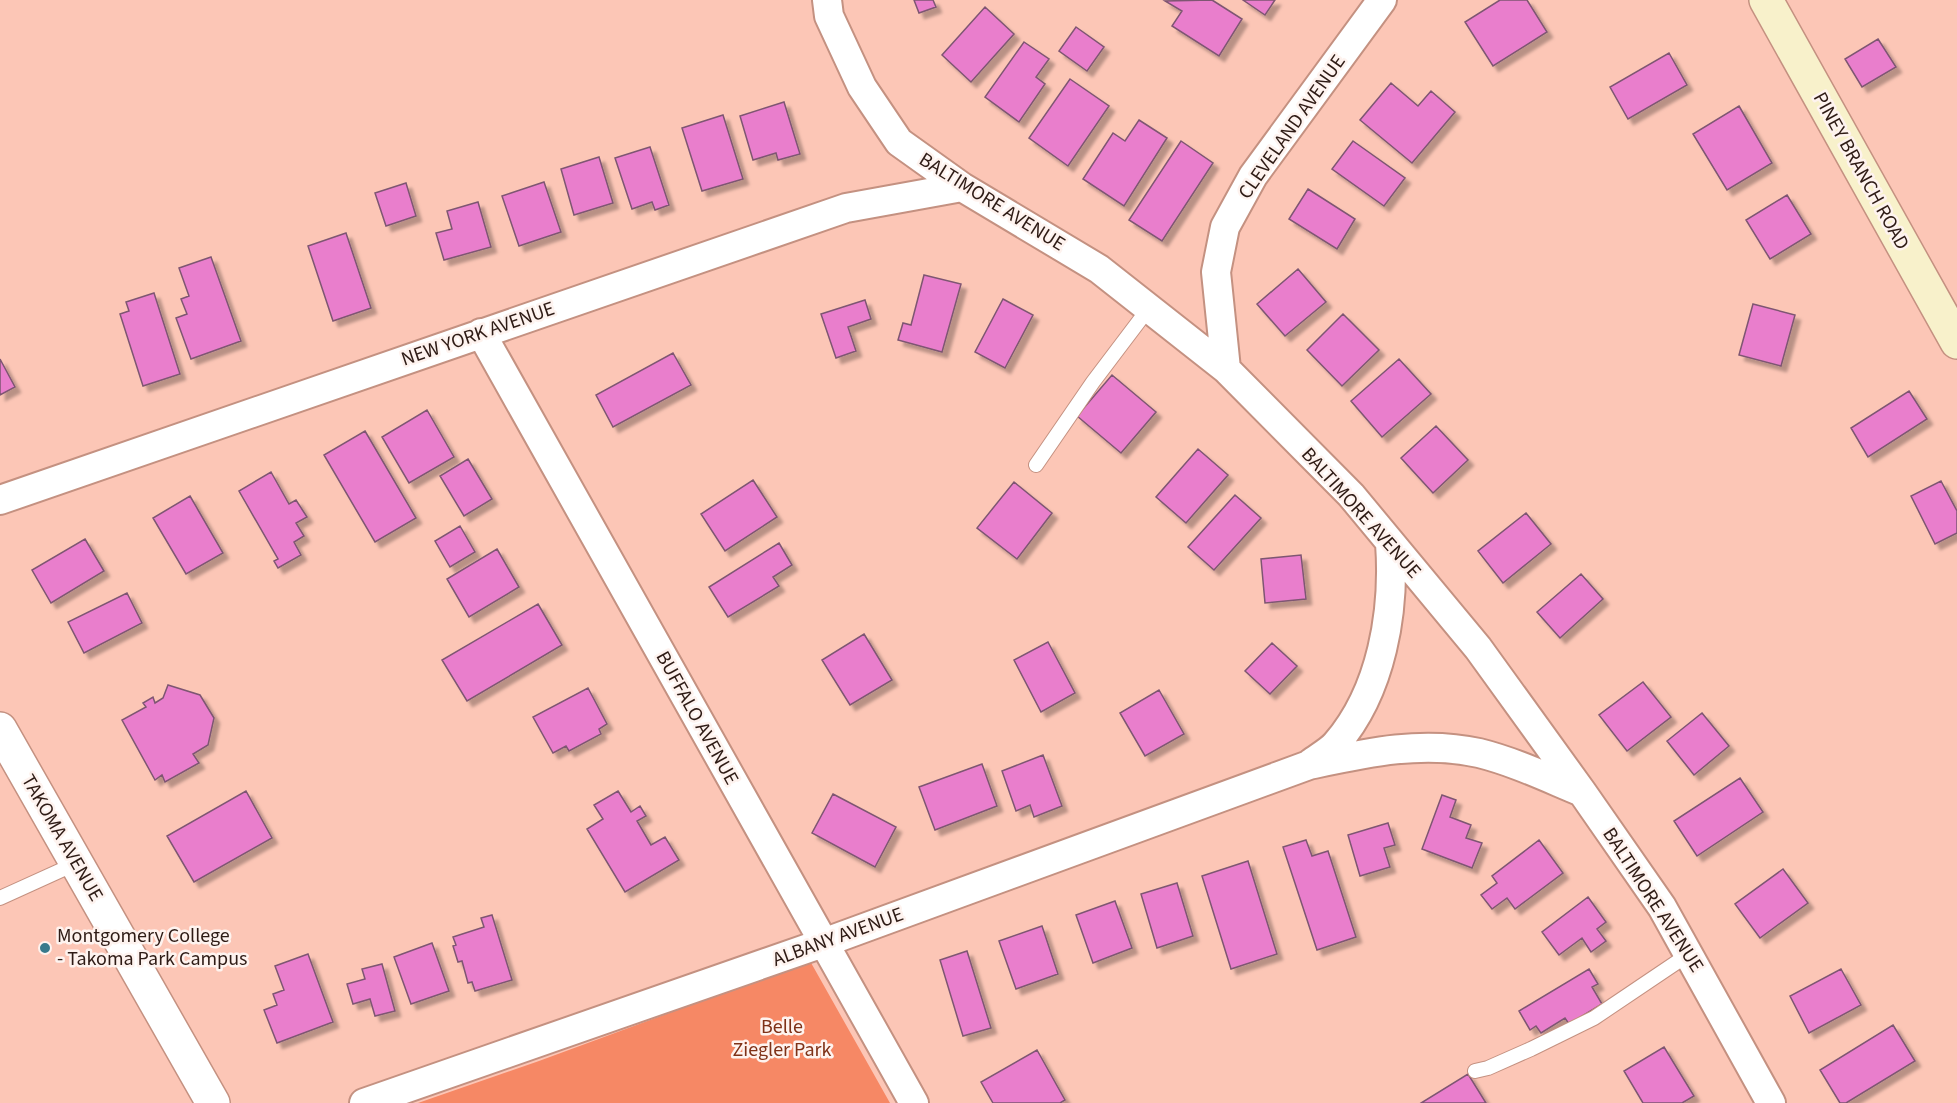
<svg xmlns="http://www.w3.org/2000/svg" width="1957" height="1103" font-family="'Source Sans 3',sans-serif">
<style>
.green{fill:#f68865}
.building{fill:#e97ecc;stroke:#7e5672;stroke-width:1.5;filter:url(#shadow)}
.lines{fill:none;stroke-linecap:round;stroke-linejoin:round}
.service-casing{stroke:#c49181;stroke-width:16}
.minor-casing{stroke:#c49181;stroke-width:32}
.tertiary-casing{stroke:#c49181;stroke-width:36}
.secondary-casing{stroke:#c49181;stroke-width:36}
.service{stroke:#fff;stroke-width:14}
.minor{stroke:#fff;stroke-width:28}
.tertiary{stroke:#fff;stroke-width:33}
.secondary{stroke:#f8f1cb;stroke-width:33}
.poi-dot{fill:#38798b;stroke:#fef3ef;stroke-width:2}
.labels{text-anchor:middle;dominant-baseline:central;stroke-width:5;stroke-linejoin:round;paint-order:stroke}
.street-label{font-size:20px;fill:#2e1b15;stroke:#fef3ef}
.poi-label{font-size:20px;fill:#2e1b15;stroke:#fef3ef;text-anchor:start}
.park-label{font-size:20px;fill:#7f3117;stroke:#fef3ef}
</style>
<defs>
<filter id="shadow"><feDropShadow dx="5.5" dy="5.5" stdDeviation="1.5" flood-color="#0004"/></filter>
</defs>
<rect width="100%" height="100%" fill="#fcc6b6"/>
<path class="green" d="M 810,961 L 890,1103 L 418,1103 L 539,1061 Z"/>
<path class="building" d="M 914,0 L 933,0 L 936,7 L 919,13 Z
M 1212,0 L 1242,19 L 1219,56 L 1172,26 L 1182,11 L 1165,1 Z
M 1243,0 L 1275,0 L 1265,15 Z
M 1500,0 L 1527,0 L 1547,32 L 1493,66 L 1465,22 Z
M 985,7 L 1014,34 L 971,82 L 942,55 Z
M 1076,27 L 1104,47 L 1087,71 L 1059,51 Z
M 1878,39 L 1896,67 L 1862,87 L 1845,59 Z
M 1024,42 L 1049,59 L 1036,77 L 1045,84 L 1019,122 L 985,97 Z
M 1669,53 L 1687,85 L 1628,119 L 1610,87 Z
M 1070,79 L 1109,106 L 1068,166 L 1029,138 Z
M 1391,83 L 1418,106 L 1431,91 L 1455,112 L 1412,163 L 1360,120 Z
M 784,102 L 800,154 L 778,160 L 776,153 L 753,160 L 740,116 Z
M 1739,106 L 1772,163 L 1727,190 L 1693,134 Z
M 723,115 L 743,179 L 702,191 L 682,128 Z
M 1139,120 L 1167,138 L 1124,206 L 1083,179 L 1113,133 L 1125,141 Z
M 1181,141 L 1213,163 L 1162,241 L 1129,220 Z
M 1353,141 L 1405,178 L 1384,206 L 1332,169 Z
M 650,147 L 669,205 L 655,210 L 652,202 L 632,209 L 615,158 Z
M 599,157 L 613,203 L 574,215 L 561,169 Z
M 544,182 L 561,232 L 519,246 L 502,196 Z
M 406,183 L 416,216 L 386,226 L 375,193 Z
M 1308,189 L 1355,219 L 1337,249 L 1289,219 Z
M 1787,195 L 1811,234 L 1770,259 L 1746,220 Z
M 478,202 L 491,247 L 444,260 L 436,233 L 452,229 L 447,211 Z
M 346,233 L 371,308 L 333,321 L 308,246 Z
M 211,257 L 241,341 L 191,359 L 176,318 L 187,314 L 181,299 L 189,296 L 179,268 Z
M 1298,269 L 1326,302 L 1285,336 L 1257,304 Z
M 924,275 L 961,284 L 942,352 L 898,340 L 903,323 L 911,325 Z
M 154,293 L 180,374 L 143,386 L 120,314 L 129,311 L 126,302 Z
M 1003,299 L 1033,315 L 1005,368 L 975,352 Z
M 865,300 L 871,319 L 848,327 L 856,351 L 836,358 L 821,314 Z
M 1753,304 L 1795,315 L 1781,366 L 1739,355 Z
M 1343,314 L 1379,350 L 1342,386 L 1307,350 Z
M 673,353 L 691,385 L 613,427 L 596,395 Z
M 0,359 L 15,387 L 0,395 Z
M 1399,359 L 1431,394 L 1382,437 L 1351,401 Z
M 1112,375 L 1156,412 L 1121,453 L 1077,416 Z
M 1909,391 L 1927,419 L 1868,457 L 1851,428 Z
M 427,410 L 454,457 L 409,483 L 382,437 Z
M 1436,426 L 1468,460 L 1433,493 L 1401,458 Z
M 365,431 L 416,518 L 375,542 L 324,455 Z
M 1198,449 L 1228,475 L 1186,523 L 1156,497 Z
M 468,459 L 492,499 L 464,516 L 440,476 Z
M 271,472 L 289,504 L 296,500 L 307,517 L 296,523 L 304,536 L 294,542 L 301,555 L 278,568 L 274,561 L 278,559 L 239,491 Z
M 753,480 L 777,517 L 725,551 L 701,514 Z
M 1941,481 L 1957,511 L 1957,533 L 1935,544 L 1911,496 Z
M 1014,482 L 1052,513 L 1017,559 L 977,528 Z
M 1235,495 L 1261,518 L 1214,570 L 1188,547 Z
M 190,496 L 223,553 L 186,574 L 153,518 Z
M 1526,513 L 1551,544 L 1503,583 L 1478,551 Z
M 460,526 L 475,552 L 450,567 L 435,541 Z
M 85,539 L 104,571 L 51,603 L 32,570 Z
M 779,543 L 792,565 L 773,577 L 779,586 L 728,617 L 709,587 Z
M 497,549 L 519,587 L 469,617 L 447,579 Z
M 1301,555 L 1306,599 L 1265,603 L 1261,559 Z
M 1581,574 L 1603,599 L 1560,638 L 1537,612 Z
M 127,593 L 142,623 L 84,653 L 68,622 Z
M 538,604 L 562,645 L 467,701 L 442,660 Z
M 864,634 L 892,680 L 850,705 L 822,660 Z
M 1048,642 L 1075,693 L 1041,712 L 1014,660 Z
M 1272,643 L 1297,666 L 1270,694 L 1245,671 Z
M 1643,682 L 1671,717 L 1627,751 L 1599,715 Z
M 168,685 L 200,695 L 214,718 L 208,745 L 193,754 L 199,763 L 165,782 L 162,775 L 155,780 L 122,720 L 146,707 L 143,703 L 153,697 L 155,703 L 163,698 Z
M 588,688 L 607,724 L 599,729 L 601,734 L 569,751 L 566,746 L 553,753 L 533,717 Z
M 1159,690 L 1184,734 L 1145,756 L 1120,713 Z
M 1702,713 L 1729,746 L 1694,775 L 1667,741 Z
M 1043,755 L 1062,806 L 1034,817 L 1030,805 L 1016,811 L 1002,771 Z
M 982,764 L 997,806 L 935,830 L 919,787 Z
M 1740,778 L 1763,812 L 1697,856 L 1674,821 Z
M 246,791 L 272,838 L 194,882 L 167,836 Z
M 618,791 L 631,812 L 640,806 L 646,816 L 637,821 L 651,845 L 665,837 L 679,860 L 625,892 L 587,829 L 603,819 L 594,805 Z
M 833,794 L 896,827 L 875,867 L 812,833 Z
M 1442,795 L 1456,800 L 1450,817 L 1471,825 L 1466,838 L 1482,843 L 1472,868 L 1422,849 Z
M 1388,823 L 1395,845 L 1384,848 L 1390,867 L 1360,876 L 1348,835 Z
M 1306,840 L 1312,856 L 1328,851 L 1356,937 L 1317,950 L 1283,847 Z
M 1539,840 L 1563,873 L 1515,909 L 1507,898 L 1492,909 L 1481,895 L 1497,883 L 1492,876 Z
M 1248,861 L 1277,954 L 1231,969 L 1202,876 Z
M 1783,869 L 1808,903 L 1760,938 L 1735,904 Z
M 1177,883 L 1193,936 L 1157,948 L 1141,894 Z
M 1588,897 L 1606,922 L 1597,929 L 1606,941 L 1591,952 L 1582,938 L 1559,955 L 1542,932 Z
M 1115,901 L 1132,948 L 1093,963 L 1076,915 Z
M 492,915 L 512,980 L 475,991 L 472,982 L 468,983 L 462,961 L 458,962 L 453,946 L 456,945 L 453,937 L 484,927 L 481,918 Z
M 1042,926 L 1058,974 L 1016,989 L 999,941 Z
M 432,943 L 449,991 L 411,1004 L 394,957 Z
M 967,951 L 991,1028 L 963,1036 L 940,960 Z
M 308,954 L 333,1022 L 277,1043 L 264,1010 L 277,1005 L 273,994 L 284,990 L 275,966 Z
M 382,964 L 395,1011 L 375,1016 L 370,999 L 353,1004 L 347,984 L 365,979 L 362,969 Z
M 1589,969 L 1598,984 L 1592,987 L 1602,1004 L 1569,1024 L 1565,1018 L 1541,1033 L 1536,1026 L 1530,1030 L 1519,1011 Z
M 1841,969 L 1861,1005 L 1809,1033 L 1790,996 Z
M 1893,1025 L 1915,1061 L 1846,1103 L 1840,1103 L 1820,1070 Z
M 1664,1047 L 1694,1096 L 1682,1103 L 1643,1103 L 1624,1071 Z
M 1037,1050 L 1065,1100 L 1060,1103 L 993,1103 L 981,1082 Z
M 1468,1074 L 1486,1103 L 1421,1103 Z"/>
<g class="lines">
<defs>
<path id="service" d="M 1036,465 L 1093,382 L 1149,308
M 0,898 L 77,863
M 1475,1071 L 1488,1068 L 1531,1049 L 1594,1018 L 1689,954"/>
<path id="minor" d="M 827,0 L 829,16 L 862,87 L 899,142 L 962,187 L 1099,269 L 1226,369 L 1351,495 L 1478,648 L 1582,792 L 1662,907 L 1771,1103
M 481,333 L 914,1103
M 1226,369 L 1216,272 L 1225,227 L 1253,176 L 1382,0
M 0,500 L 846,208 L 962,187
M 1311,763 C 1319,757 1330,751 1336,744 C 1382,691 1395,611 1390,543
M 364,1103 L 823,943 L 1309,765 C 1365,753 1422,740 1479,753 C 1515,762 1548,778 1582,792"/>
<path id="tertiary" d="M 0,729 L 213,1103"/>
<path id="secondary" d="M 1766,0 L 1957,342"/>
</defs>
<use href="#service" class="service-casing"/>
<use href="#minor" class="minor-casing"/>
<use href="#tertiary" class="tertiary-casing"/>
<use href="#secondary" class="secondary-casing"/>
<use href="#service" class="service"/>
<use href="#minor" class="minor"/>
<use href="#tertiary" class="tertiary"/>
<use href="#secondary" class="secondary"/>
</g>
<circle class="poi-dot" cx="45" cy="948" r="6"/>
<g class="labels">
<g class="street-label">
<text transform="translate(1292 127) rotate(-55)">CLEVELAND AVENUE</text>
<text transform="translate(1861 171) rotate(61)">PINEY BRANCH ROAD</text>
<text transform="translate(992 202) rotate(32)">BALTIMORE AVENUE</text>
<text transform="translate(478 334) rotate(-19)">NEW YORK AVENUE</text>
<text transform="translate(1361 513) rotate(48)">BALTIMORE AVENUE</text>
<text transform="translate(697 718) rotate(61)">BUFFALO AVENUE</text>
<text transform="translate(62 838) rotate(60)">TAKOMA AVENUE</text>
<text transform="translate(1653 900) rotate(57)">BALTIMORE AVENUE</text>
<text transform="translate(838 937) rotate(-20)">ALBANY AVENUE</text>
</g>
<g class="poi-label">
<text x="57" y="936">Montgomery College<tspan x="57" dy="23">- Takoma Park Campus</tspan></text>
</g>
<g class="park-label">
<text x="782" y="1027">Belle<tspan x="782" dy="23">Ziegler Park</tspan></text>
</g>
</g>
</svg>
